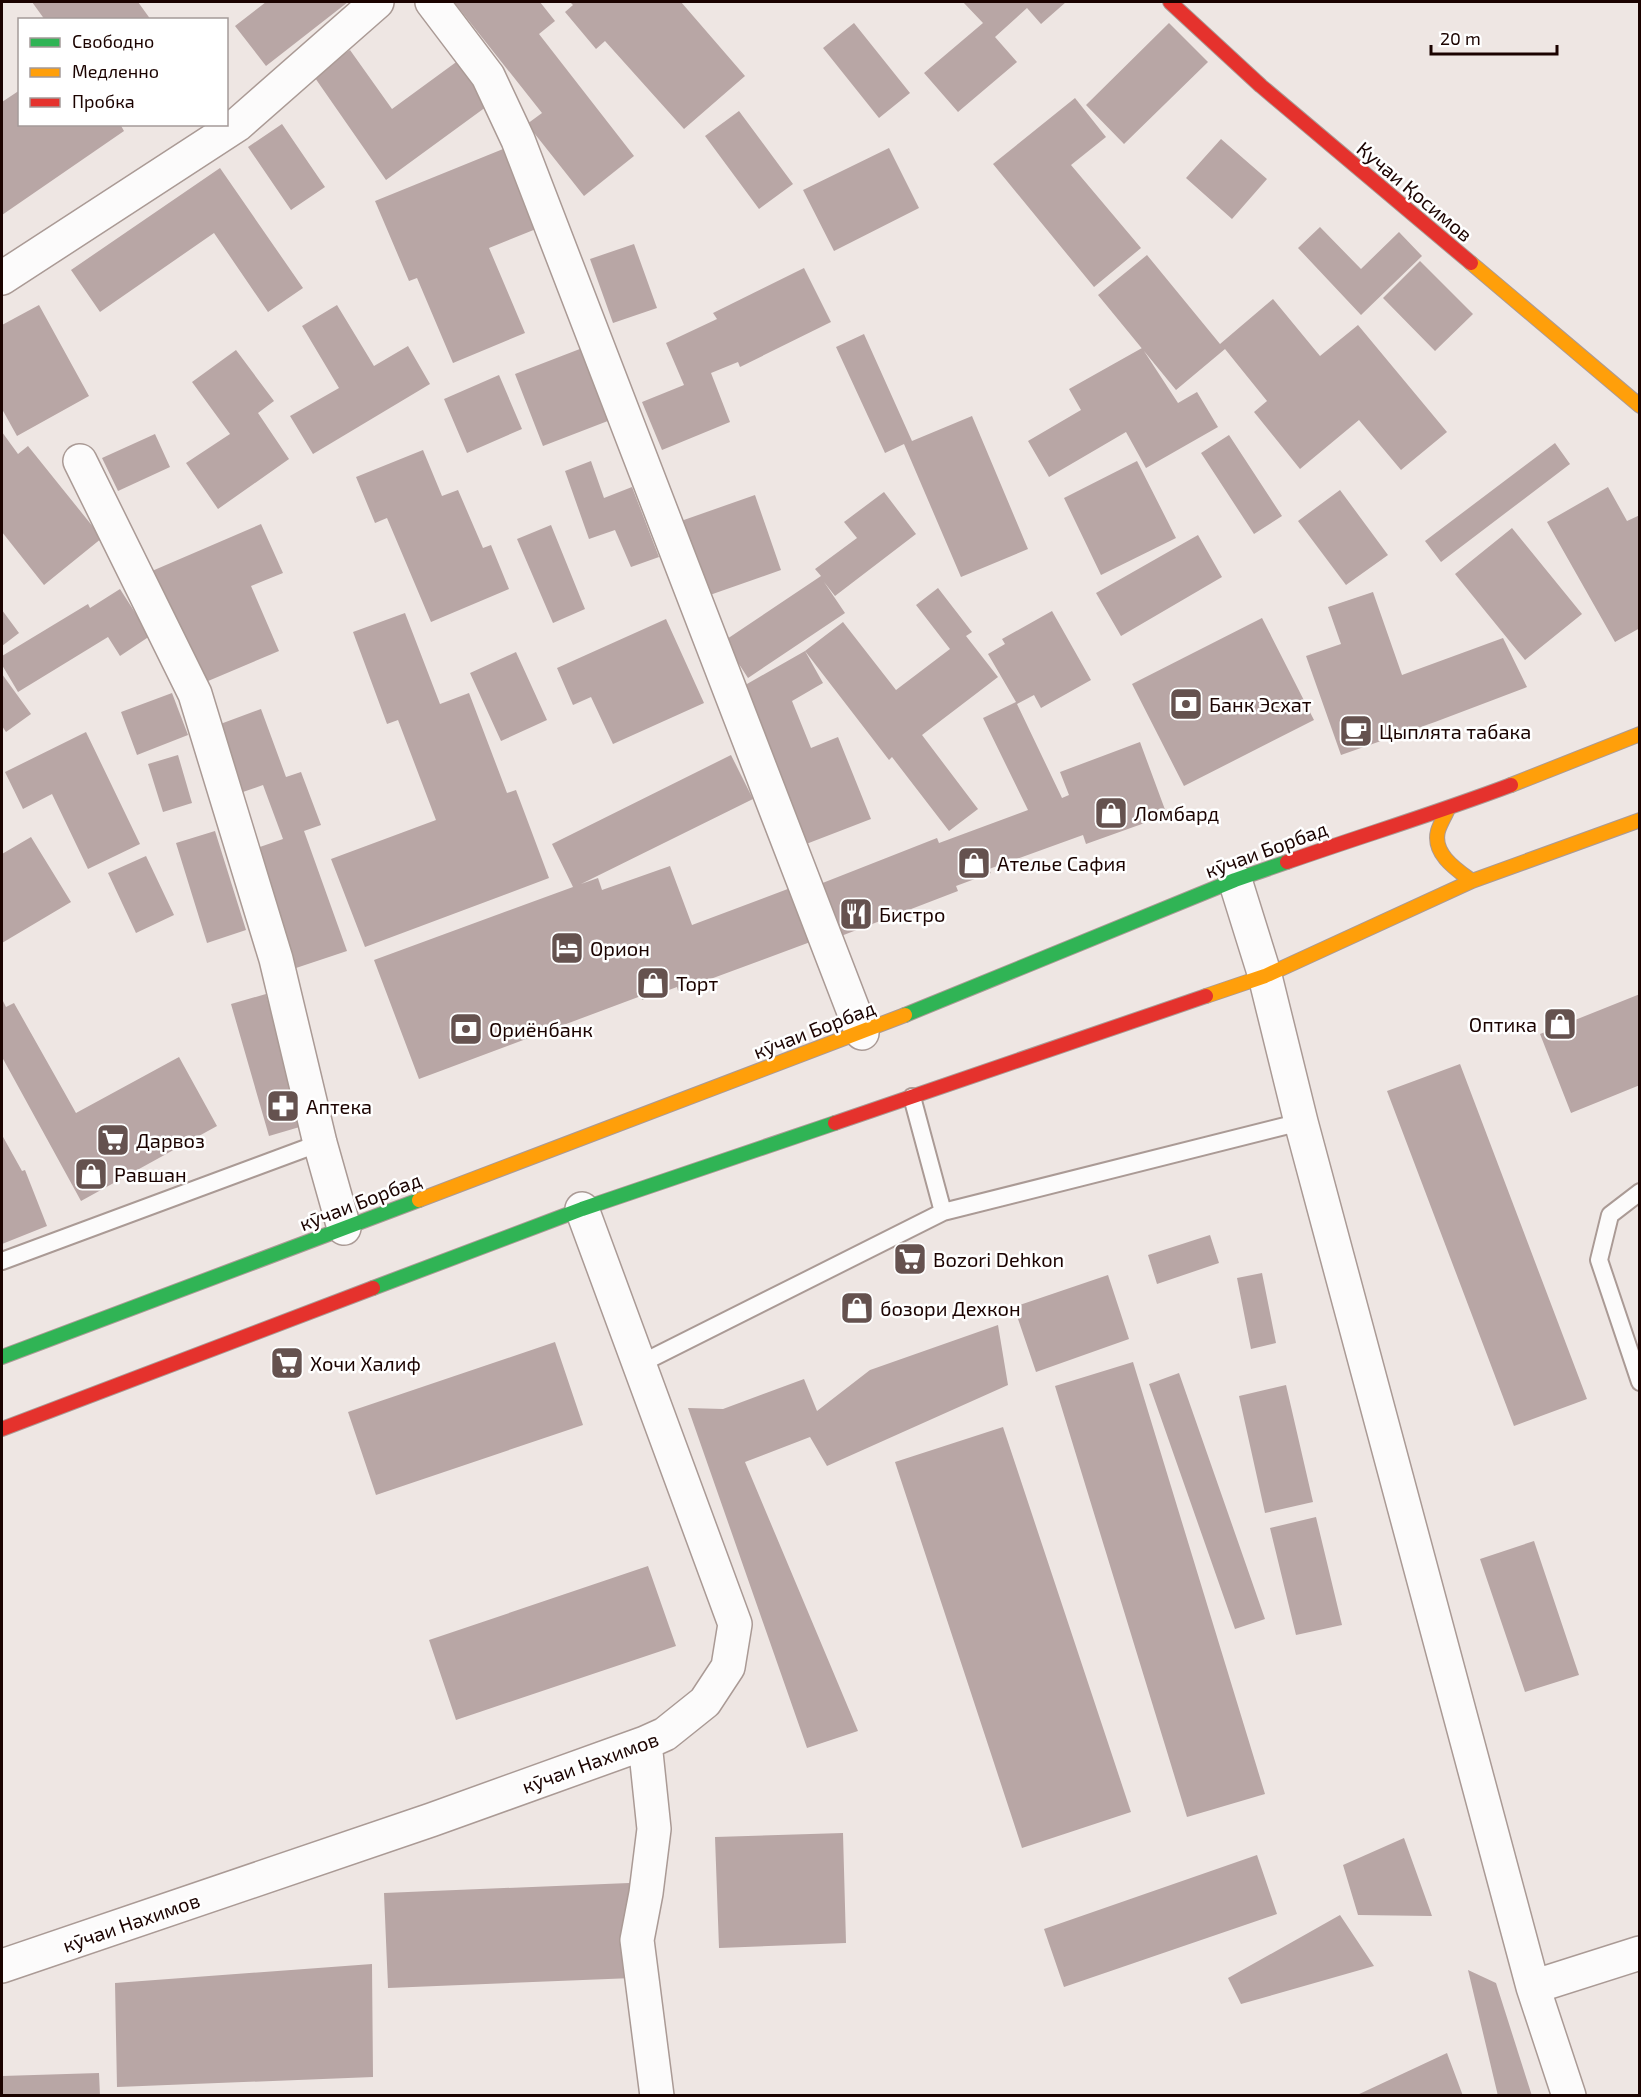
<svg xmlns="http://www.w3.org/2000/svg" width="1641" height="2097" font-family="'Exo 2',sans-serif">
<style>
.building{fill:#b8a6a5}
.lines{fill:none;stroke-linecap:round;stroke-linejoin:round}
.lane-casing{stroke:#aa9a95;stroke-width:20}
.street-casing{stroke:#aa9a95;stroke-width:36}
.fast-casing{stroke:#aa9a95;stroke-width:16}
.slow-casing{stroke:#aa9a95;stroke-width:16}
.jam-casing{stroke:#aa9a95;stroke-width:16}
.lane{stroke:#fcfbfb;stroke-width:16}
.street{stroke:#fcfbfb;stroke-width:33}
.fast{stroke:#30b455;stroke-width:14}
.slow{stroke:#ff9f0a;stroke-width:14}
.jam{stroke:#e5322d;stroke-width:14}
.labels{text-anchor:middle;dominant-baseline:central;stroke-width:5;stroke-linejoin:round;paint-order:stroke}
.street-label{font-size:20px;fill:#1b0300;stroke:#fff}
.poi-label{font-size:20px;fill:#1b0300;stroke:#fff;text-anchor:start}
</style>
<rect width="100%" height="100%" fill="#eee6e3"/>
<path class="building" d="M 32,2 L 138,2 L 151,20 L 45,20 Z
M 266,2 L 348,2 L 266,66 L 235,26 Z
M 454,2 L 540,2 L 555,21 L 539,34 L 634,156 L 584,196 L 527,124 L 542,113 Z
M 570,2 L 681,2 L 745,76 L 684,129 L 605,41 L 596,49 L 565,12 L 573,5 Z
M 963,2 L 1066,2 L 1041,24 L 1027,8 L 995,37 L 1017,62 L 958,112 L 924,73 L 983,23 Z
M 854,23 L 910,93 L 879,118 L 823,48 Z
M 1169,23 L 1208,62 L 1124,144 L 1086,105 Z
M 350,50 L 392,109 L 459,60 L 490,104 L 386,180 L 313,75 Z
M 20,90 L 20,124 L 120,124 L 124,131 L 2,215 L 2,102 Z
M 1075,98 L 1106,137 L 1071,165 L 1141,248 L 1094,287 L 993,164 Z
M 739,111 L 793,184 L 759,209 L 705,136 Z
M 282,124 L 325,187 L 291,210 L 248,147 Z
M 1221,139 L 1267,179 L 1232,219 L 1186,178 Z
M 508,147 L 541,227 L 489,248 L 525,333 L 453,363 L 417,278 L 409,281 L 375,201 Z
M 889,148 L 919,208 L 834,251 L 803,190 Z
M 220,168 L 303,288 L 268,312 L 214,233 L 100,312 L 71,270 Z
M 1320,227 L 1361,269 L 1399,232 L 1422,256 L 1361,315 L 1298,248 Z
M 634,244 L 657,308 L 613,323 L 590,259 Z
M 1147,255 L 1220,344 L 1273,299 L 1320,356 L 1358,325 L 1447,432 L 1401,470 L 1359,420 L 1300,469 L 1254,412 L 1267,401 L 1225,349 L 1176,390 L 1098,295 Z
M 1420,261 L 1473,314 L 1435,351 L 1383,298 Z
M 804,268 L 831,322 L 740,367 L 738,362 L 711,373 L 730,422 L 662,450 L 642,402 L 684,385 L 666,343 L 717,319 L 713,313 Z
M 39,305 L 89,396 L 17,436 L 2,409 L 2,325 Z
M 337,305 L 374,366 L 408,346 L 430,384 L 313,454 L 290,416 L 339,388 L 302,326 Z
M 864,334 L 912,441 L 972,416 L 1028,549 L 961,577 L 904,444 L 885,453 L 836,347 Z
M 585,347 L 613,419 L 543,446 L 515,374 Z
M 1142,348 L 1178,403 L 1197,392 L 1218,427 L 1146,468 L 1126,432 L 1049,477 L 1028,441 L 1081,410 L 1069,389 Z
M 236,350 L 274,401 L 258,413 L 289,459 L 218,509 L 186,463 L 230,434 L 192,382 Z
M 499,375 L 522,429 L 467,453 L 444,399 Z
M 2,432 L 18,454 L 28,446 L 102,538 L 44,585 L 2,532 Z
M 155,434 L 170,467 L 118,491 L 102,458 Z
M 1229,435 L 1282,516 L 1254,534 L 1201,453 Z
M 1555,443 L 1570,464 L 1441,562 L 1425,541 Z
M 423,450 L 442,496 L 458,490 L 483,548 L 491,545 L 509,589 L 431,622 L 387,518 L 375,523 L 356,477 Z
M 591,461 L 604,498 L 632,487 L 659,557 L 631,567 L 615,530 L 589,539 L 565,471 Z
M 1137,461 L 1176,538 L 1101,575 L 1064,498 Z
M 1608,487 L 1627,521 L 1640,515 L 1640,628 L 1615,642 L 1547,522 Z
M 1340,490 L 1388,555 L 1346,585 L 1298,521 Z
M 884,492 L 916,534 L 835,596 L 824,582 L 845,613 L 748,678 L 724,641 L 821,576 L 815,569 L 857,538 L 844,522 Z
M 755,495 L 781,570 L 707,596 L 681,521 Z
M 261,524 L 283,573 L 251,586 L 279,651 L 201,684 L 152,571 Z
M 551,525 L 585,609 L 553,623 L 517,539 Z
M 1512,528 L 1582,614 L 1525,660 L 1455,574 Z
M 1198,535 L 1222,577 L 1121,636 L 1096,593 Z
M 938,588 L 972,632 L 966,636 L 998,677 L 922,735 L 978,809 L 949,831 L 892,757 L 889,760 L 805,651 L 843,622 L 896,690 L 950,649 L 916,605 Z
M 120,589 L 150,636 L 120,656 L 108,637 L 18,692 L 2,665 L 2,656 L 88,604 L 90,608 Z
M 1373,592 L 1402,675 L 1503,638 L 1527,687 L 1435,722 L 1341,755 L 1306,656 L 1341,644 L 1328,607 Z
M 2,610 L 19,633 L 2,646 Z
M 1052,611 L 1091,680 L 1041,708 L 1034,695 L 1017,704 L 1062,798 L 1069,795 L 1060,772 L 1140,742 L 1167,815 L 1086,844 L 1083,835 L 989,869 L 991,873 L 956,886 L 958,891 L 841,936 L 820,884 L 937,838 L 939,843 L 1028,810 L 983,718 L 1016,702 L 988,654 L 1005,644 L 1002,639 Z
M 405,613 L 440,704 L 469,693 L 507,793 L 516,790 L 549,878 L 365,947 L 331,859 L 436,820 L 398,720 L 387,724 L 353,632 Z
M 1262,618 L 1314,720 L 1184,786 L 1132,684 Z
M 666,619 L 704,703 L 613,744 L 591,697 L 573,705 L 557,668 Z
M 805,651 L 823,683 L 792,701 L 811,748 L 838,737 L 871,819 L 801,846 L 740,688 Z
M 516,652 L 547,720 L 501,741 L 470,673 Z
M 2,674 L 31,714 L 6,732 L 2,726 Z
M 172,693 L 188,735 L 137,755 L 121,712 Z
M 261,709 L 286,777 L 301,772 L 321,825 L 304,831 L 347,951 L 296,968 L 254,849 L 283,839 L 263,785 L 240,793 L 215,726 Z
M 86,732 L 140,844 L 88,869 L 52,794 L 23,809 L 5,772 Z
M 178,755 L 192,803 L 163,812 L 148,764 Z
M 731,755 L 753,799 L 581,884 L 598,878 L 602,890 L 670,866 L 692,925 L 793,887 L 813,941 L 678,991 L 677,987 L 642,1000 L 641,996 L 419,1079 L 374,960 L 573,887 L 552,844 Z
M 215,831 L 246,930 L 207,943 L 176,843 Z
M 31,837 L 71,902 L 2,943 L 2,854 Z
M 146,856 L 174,915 L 136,933 L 108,873 Z
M 266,994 L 303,1126 L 269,1136 L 231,1004 Z
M 1640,994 L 1640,1085 L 1571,1113 L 1540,1034 Z
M 2,999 L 6,1007 L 14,1003 L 76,1113 L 179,1057 L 217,1126 L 81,1201 L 2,1057 Z
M 1460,1064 L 1587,1399 L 1514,1426 L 1387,1091 Z
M 2,1135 L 22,1171 L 25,1170 L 47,1226 L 2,1244 Z
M 1210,1235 L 1219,1263 L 1157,1284 L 1148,1255 Z
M 1262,1273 L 1276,1343 L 1251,1349 L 1237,1278 Z
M 1108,1275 L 1129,1339 L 1036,1372 L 1014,1307 Z
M 998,1325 L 1008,1385 L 827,1466 L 810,1437 L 745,1462 L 858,1731 L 807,1748 L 688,1408 L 723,1409 L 804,1379 L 817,1411 L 870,1370 Z
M 555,1342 L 583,1425 L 376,1495 L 348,1412 Z
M 1133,1362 L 1265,1794 L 1187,1817 L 1055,1386 Z
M 1179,1373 L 1265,1619 L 1235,1629 L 1149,1384 Z
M 1286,1385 L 1313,1502 L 1265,1513 L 1239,1396 Z
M 1003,1427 L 1131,1812 L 1022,1848 L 895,1462 Z
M 1316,1517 L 1342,1625 L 1296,1635 L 1270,1528 Z
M 1534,1541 L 1579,1675 L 1525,1692 L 1480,1559 Z
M 648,1566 L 676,1646 L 456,1720 L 429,1640 Z
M 843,1833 L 846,1943 L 719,1948 L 715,1837 Z
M 1404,1838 L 1432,1916 L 1358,1915 L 1343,1865 Z
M 1257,1855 L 1277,1914 L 1064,1987 L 1044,1929 Z
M 629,1883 L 633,1978 L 388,1988 L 384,1893 Z
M 1340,1915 L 1374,1966 L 1241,2004 L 1228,1978 Z
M 372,1964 L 373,2077 L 117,2087 L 115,1983 Z
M 1468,1970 L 1496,1983 L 1532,2096 L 1498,2096 Z
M 1447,2053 L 1463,2096 L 1355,2096 Z
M 99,2073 L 100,2096 L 2,2096 L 2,2076 Z"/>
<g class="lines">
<defs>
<path id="lane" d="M 1640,1192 L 1610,1215 L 1599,1260 L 1640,1382
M 943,1212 L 1301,1122
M 2,1261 L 320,1143
M 640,1364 L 943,1212 L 912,1097"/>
<path id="street" d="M 432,2 L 488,76 L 518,140 L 862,1033
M 2,278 L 237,125 L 377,2
M 80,461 L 195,694 L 276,959 L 320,1143 L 344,1228
M 1235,880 L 1265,976 L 1301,1122 L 1533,1987 L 1569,2096
M 645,1743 L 654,1829 L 646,1893 L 637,1940 L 657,2096
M 2,1966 L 431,1820 L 645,1743 L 665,1734 L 705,1702 L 728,1667 L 735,1624 L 582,1209
M 1533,1987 L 1640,1953"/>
<path id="fast" d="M 905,1015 L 1235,880 L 1287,862
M 373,1288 L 582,1209 L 835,1123
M 2,1357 L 419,1200"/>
<path id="slow" d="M 1471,263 L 1640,406
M 1511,785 L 1640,734
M 1448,809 C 1445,816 1440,824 1438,831 C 1432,854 1457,870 1472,881
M 1206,996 L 1265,976 L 1472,881 L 1640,820
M 419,1200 L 905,1015"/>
<path id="jam" d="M 1170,2 L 1261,86 L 1471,263
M 1287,862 C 1361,836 1437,813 1511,785
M 835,1123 L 1206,996
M 2,1429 L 373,1288"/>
</defs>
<use href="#lane" class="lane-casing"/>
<use href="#street" class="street-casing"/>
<use href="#fast" class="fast-casing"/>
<use href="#slow" class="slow-casing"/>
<use href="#jam" class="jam-casing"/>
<use href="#lane" class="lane"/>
<use href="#street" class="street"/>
<use href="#fast" class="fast"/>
<use href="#slow" class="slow"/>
<use href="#jam" class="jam"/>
</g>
<defs>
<symbol id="bank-square" viewBox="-11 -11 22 22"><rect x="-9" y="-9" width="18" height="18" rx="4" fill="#65524f" stroke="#fff"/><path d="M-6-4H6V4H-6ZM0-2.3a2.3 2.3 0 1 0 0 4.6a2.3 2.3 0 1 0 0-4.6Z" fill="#fff"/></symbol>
<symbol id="cafe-square" viewBox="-11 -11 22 22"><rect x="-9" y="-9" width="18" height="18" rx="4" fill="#65524f" stroke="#fff"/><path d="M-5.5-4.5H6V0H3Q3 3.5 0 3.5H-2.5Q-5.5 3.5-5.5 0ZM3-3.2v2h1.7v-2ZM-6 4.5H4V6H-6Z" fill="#fff"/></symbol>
<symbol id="shop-square" viewBox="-11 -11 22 22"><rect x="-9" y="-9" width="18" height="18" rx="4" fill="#65524f" stroke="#fff"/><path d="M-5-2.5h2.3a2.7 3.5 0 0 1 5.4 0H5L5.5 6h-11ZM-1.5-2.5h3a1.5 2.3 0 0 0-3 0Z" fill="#fff"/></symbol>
<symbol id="restaurant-square" viewBox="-11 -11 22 22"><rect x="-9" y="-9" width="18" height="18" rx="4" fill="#65524f" stroke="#fff"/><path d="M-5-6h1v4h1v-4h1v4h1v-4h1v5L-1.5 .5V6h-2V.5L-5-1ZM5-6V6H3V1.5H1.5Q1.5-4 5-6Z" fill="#fff"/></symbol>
<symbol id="hotel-square" viewBox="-11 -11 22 22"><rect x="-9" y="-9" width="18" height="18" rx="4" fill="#65524f" stroke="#fff"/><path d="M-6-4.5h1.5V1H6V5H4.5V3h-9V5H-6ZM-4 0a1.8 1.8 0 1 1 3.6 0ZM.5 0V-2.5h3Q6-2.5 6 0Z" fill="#fff"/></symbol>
<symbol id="pharmacy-square" viewBox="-11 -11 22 22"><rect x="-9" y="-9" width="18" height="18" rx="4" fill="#65524f" stroke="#fff"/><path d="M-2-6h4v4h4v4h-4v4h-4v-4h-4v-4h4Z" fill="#fff"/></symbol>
<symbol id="supermarket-square" viewBox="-11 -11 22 22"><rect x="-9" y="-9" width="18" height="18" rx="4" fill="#65524f" stroke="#fff"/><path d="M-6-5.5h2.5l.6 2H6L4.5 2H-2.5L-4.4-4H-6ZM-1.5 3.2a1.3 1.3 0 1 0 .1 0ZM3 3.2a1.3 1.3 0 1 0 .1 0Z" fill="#fff"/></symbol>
</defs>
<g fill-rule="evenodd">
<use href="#bank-square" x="1167" y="685" width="38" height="38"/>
<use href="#cafe-square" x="1337" y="712" width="38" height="38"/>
<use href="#shop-square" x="1092" y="794" width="38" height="38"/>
<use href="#shop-square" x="955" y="844" width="38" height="38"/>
<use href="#restaurant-square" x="837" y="895" width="38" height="38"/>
<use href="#hotel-square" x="548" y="929" width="38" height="38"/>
<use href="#shop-square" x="634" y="964" width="38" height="38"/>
<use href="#shop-square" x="1541" y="1005" width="38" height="38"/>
<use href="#bank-square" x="447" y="1010" width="38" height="38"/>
<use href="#pharmacy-square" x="264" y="1087" width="38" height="38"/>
<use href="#supermarket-square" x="94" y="1121" width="38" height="38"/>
<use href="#shop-square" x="72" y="1155" width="38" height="38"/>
<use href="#supermarket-square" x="891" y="1240" width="38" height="38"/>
<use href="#shop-square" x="838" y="1289" width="38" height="38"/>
<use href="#supermarket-square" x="268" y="1344" width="38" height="38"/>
</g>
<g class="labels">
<g class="street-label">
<text transform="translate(1415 191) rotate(40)">Кучаи Қосимов</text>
<text transform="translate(1266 849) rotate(-20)">кӯчаи Борбад</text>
<text transform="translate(814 1029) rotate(-21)">кӯчаи Борбад</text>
<text transform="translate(360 1201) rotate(-21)">кӯчаи Борбад</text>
<text transform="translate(590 1762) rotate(-20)">кӯчаи Нахимов</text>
<text transform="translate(131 1922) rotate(-19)">кӯчаи Нахимов</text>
</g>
<g class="poi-label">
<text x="1209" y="704">Банк Эсхат</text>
<text x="1379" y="731">Цыплята табака</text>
<text x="1134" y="813">Ломбард</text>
<text x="997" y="863">Ателье Сафия</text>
<text x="879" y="914">Бистро</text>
<text x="590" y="948">Орион</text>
<text x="676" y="983">Торт</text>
<text x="1537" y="1024" text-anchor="end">Оптика</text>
<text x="489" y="1029">Ориёнбанк</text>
<text x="306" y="1106">Аптека</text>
<text x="136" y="1140">Дарвоз</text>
<text x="114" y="1174">Равшан</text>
<text x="933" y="1259">Bozori Dehkon</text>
<text x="880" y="1308">бозори Дехкон</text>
<text x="310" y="1363">Хочи Халиф</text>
</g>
</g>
<rect width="1641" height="2097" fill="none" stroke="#1b0300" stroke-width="6"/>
<rect x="18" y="18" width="210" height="108" fill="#ffffff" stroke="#a49a99" stroke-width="1.5"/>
<rect x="30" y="38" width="30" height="9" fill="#30b455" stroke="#a49a99" stroke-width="1.5"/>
<text x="72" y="48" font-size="18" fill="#1b0300">Свободно</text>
<rect x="30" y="68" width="30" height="9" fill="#ff9f0a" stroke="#a49a99" stroke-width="1.5"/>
<text x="72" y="78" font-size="18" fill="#1b0300">Медленно</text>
<rect x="30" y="98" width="30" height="9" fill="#e5322d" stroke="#a49a99" stroke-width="1.5"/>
<text x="72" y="108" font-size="18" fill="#1b0300">Пробка</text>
<path d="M1431 45v9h126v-9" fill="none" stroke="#1b0300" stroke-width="3"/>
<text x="1440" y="45" font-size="18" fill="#1b0300" stroke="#ffffff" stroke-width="4.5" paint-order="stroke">20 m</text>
</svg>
